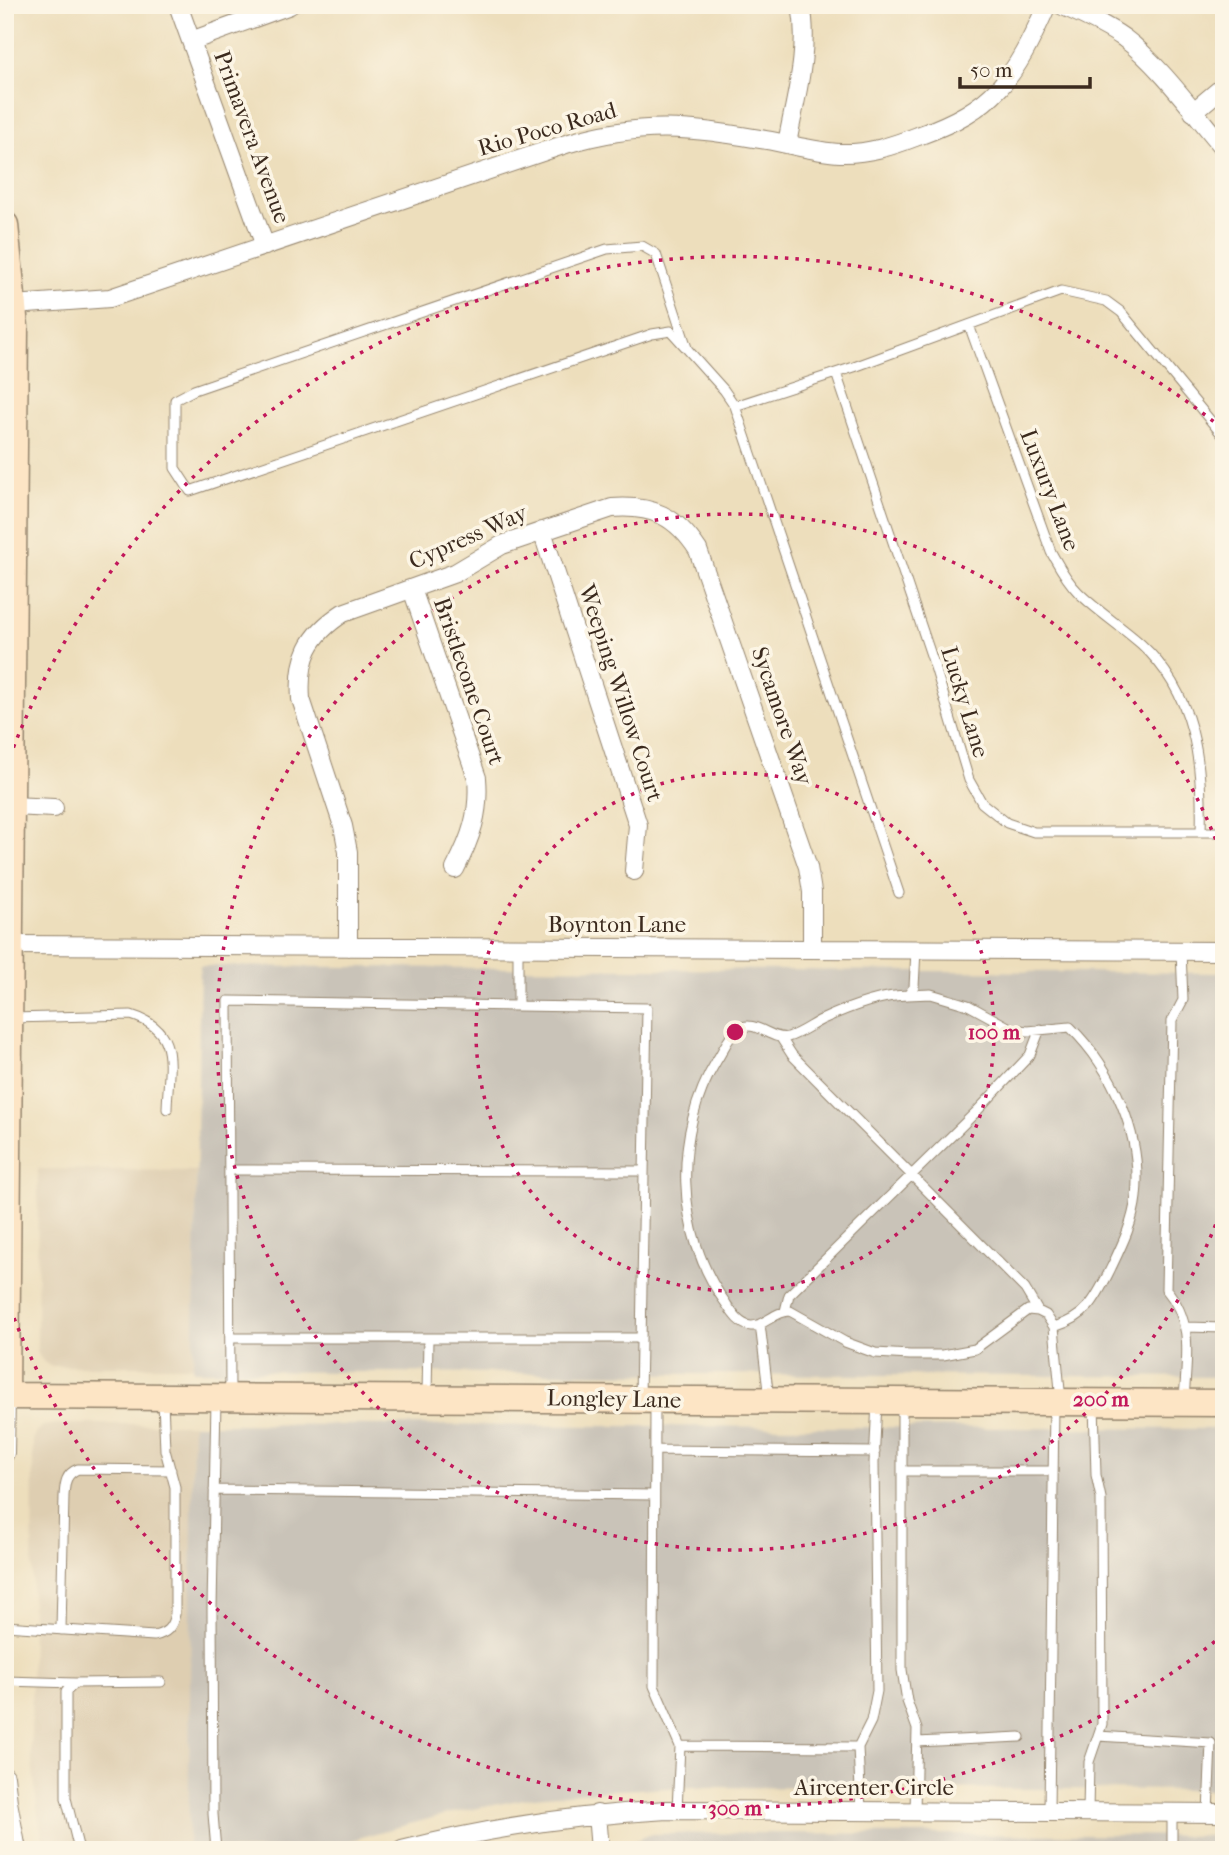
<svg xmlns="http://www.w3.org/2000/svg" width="1229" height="1855" font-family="'IM FELL French Canon',serif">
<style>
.built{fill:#deceb1}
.industrial{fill:#c9c3b8}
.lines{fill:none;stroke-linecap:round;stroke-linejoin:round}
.lane-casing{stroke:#94846d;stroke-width:11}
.street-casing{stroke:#94846d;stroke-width:20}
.secondary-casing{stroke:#94846d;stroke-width:29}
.lane{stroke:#fff;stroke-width:9}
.street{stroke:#fff;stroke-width:18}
.secondary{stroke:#fde5c5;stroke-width:26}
.ring{fill:none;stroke:#c2185b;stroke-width:3.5;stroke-dasharray:3.5 7}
.labels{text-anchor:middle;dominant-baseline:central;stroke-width:7;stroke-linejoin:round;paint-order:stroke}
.street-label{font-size:23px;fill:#3b2a1e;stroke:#fcf5e5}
.centre{fill:#c2185b;stroke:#fcf5e5;stroke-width:3.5}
.ring-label{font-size:21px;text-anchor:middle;font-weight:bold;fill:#c2185b;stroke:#fcf5e5;stroke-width:7;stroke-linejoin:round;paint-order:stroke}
</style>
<rect width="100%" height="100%" fill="#fcf5e5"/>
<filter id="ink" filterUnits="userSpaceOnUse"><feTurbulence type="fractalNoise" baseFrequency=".0143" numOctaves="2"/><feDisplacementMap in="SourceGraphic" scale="14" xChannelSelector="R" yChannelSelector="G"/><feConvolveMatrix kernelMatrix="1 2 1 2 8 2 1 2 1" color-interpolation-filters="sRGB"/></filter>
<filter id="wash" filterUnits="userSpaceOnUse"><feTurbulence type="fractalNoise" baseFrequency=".00686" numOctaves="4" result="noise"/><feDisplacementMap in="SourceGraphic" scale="28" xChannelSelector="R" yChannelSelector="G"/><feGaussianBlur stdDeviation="1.57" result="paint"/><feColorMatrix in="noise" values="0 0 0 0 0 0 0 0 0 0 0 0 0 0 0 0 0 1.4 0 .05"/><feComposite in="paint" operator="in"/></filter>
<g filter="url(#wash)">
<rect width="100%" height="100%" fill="#eddebc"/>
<path class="built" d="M 38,1169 L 196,1171 L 193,1366 L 52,1366 L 45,1363 L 39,1356 L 37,1350 Z
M 55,1424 L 193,1424 L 188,1850 L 45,1850 L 38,1815 L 31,1752 L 33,1441 L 36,1432 L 43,1426 Z"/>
<path class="industrial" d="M 200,966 L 1224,973 L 1224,1377 L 193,1371 Z
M 193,1424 L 1224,1429 L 1224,1790 L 697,1787 L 609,1790 L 534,1797 L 447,1814 L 368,1835 L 323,1850 L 188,1850 Z
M 754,1833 L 1224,1836 L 1224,1850 L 628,1850 L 636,1840 L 652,1834 Z"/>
</g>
<g filter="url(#ink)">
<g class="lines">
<defs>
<path id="lane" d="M 969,325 L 1051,552 C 1059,566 1066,580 1078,592 C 1097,611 1121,626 1141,644 C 1195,693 1203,763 1201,832
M 687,348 L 656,254 L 642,246 L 607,249 L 194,390 L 175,400 L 175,468 L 190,491 L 652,334 L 671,331 L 724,390 L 735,406 L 899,893
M 836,373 L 935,667 L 969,780 L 982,803 L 1007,823 L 1034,832 L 1224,832
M 735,406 L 854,367 L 1061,291 L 1106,301 L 1121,312 L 1224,437
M 518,948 L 518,1006 L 647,1008 L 640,1398
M 916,950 L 914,987 L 908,995 C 880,995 847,1008 821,1020 C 811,1025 799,1034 788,1037 C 771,1041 755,1018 738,1029 C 729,1035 723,1051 717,1060 C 673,1132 675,1233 725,1302 C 731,1311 739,1325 751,1326 C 763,1327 775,1311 790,1311 L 845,1342 L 875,1353 L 910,1355 L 943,1355 L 975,1349 L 1028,1310 L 1038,1311 L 1046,1315 L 1054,1327 L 1061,1401
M 1181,951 L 1183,1000 L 1172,1021 L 1166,1289 C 1195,1323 1186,1359 1184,1401
M 908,995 L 931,994 L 968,1005 L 1012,1029 L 1028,1031 L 1070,1027 C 1113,1069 1143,1136 1136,1197 C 1133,1223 1122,1245 1111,1268 C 1096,1298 1088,1317 1054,1327
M 12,1018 L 131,1015 C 181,1030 168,1066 167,1109
M 781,1038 L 792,1055 L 1025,1289 L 1038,1311
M 229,1170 L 644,1171
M 785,1311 L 789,1295 L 977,1111 L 1030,1055 L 1040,1029
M 760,1324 L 769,1399
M 1186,1327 L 1224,1328
M 230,1338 L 641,1338
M 230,1395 L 228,1001 L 518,1006
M 427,1396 L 428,1338
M 655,1402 L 654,1686 L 680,1746 L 677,1810
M 902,1402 L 902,1670 L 907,1701 L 917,1729 L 915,1811
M 655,1450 L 875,1452
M 902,1471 L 1053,1471
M 214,1490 L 654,1495
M 5,1626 L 154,1636 C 167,1633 172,1628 175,1614 L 175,1487 L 165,1450 L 163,1401
M 61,1630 L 64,1496 C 65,1484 65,1474 78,1469 L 171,1470
M 5,1681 L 75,1683
M 1098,1736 L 1211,1743 L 1208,1813
M 917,1742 L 1020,1737
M 680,1746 L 858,1747 L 861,1811
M 858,1747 L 871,1721 L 877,1691 L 874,1463 L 877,1402
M 1049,1812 L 1054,1404
M 1088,1812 L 1089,1762 L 1102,1724 L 1101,1498 L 1096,1475 L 1094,1404
M 79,1850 L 66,1798 L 66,1692 L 75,1683 L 161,1682
M 216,1850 L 213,1814 L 212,1609 L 216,1399
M 1172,1850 L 1172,1813"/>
<path id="street" d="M 178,5 L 265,246
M 1061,5 C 1083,15 1104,24 1124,38 C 1159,64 1195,114 1224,148
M 191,41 L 290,5
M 1193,112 L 1224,86
M 787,144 C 795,99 810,51 801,5
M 14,305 L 110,298 L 566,144 C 642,121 689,127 766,140 C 790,144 816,152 840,153 C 868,154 892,146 918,136 C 996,108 1014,79 1047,5
M 542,531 L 638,825 L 634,871
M 412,589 L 477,778 C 480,813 471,838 455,869
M 12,806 L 54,808
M 11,945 L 1224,951
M 348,947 L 348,852 L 343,826 L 301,699 C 298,658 309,635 343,613 L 455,573 L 502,545 L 612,508 C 653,505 676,516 698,550 L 808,867 L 812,892 L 812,949
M 5,1453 L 6,1396
M 5,1776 L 8,1802 L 17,1850
M 597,1814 L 600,1850
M 402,1850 C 490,1827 577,1815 667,1810 L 1224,1813"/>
<path id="secondary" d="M 5,225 L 15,327 L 6,1396
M 5,1396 L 1224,1403"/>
</defs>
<use href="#lane" class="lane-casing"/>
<use href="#street" class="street-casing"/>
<use href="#secondary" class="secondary-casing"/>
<use href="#lane" class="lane"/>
<use href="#street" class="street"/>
<use href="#secondary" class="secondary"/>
</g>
</g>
<g class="ring">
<circle cx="735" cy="1032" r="259"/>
<path d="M1223 1205A518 518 0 1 1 1223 859"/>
<path d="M1223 1635A776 776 0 0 1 6 1297M6 767A776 776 0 0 1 1223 429"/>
</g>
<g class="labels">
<g class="street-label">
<text transform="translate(547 129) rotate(-16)">Rio Poco Road</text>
<text transform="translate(252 137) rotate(70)">Primavera Avenue</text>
<text transform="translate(1050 490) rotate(69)">Luxury Lane</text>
<text transform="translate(468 537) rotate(-24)">Cypress Way</text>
<text transform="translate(469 681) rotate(71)">Bristlecone Court</text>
<text transform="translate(621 693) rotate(72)">Weeping Willow Court</text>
<text transform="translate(965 702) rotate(73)">Lucky Lane</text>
<text transform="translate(782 716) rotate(71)">Sycamore Way</text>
<text x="617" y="924">Boynton Lane</text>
<text transform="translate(614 1399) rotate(1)">Longley Lane</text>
<text x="874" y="1787">Aircenter Circle</text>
</g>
</g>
<circle cx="735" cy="1032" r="10" class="centre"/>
<g class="ring-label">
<text x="994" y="1039">100 m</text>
<text x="1101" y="1406">200 m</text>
<text x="735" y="1815">300 m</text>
</g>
<rect width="1229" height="1855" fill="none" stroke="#fcf5e5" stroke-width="28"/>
<path d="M960 77v10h130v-10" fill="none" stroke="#3b2a1e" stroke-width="3.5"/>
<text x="970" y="77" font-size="21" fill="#3b2a1e" stroke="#fcf5e5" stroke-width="5" paint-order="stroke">50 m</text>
</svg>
